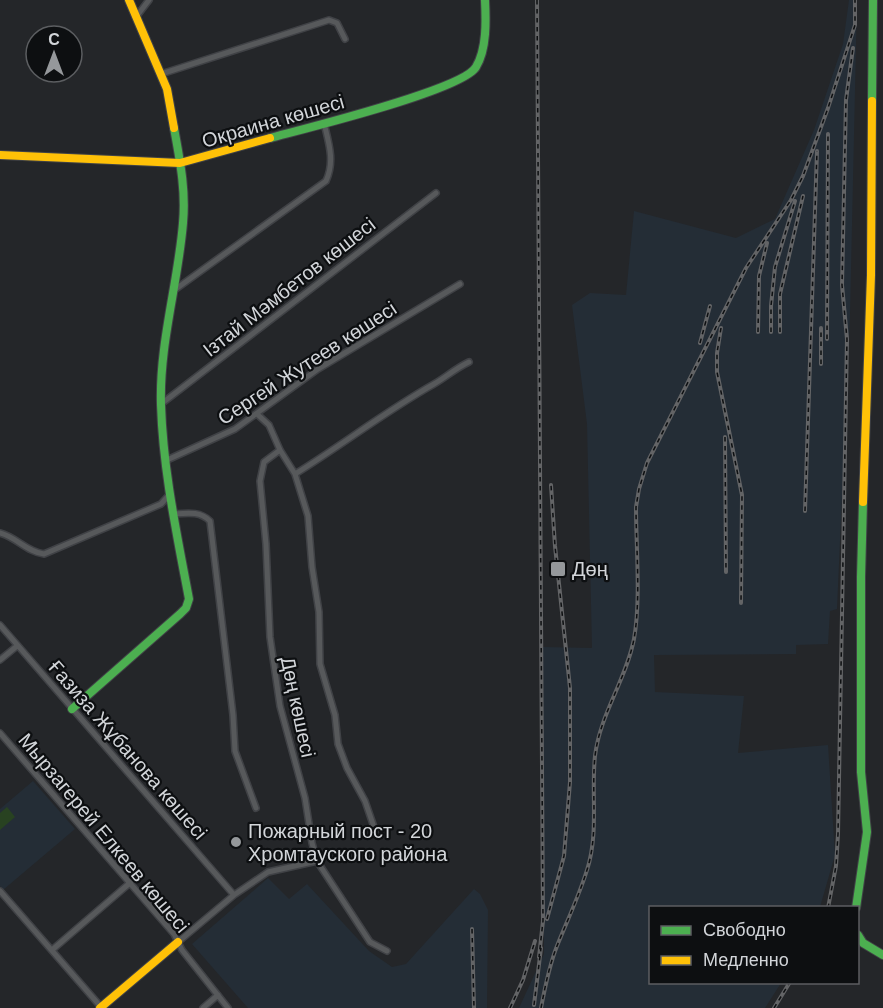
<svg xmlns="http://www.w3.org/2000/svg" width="883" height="1008" font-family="Arial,sans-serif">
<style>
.built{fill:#242d36}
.green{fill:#284221}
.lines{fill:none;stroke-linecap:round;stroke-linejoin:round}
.street-casing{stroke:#404246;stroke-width:8}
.fast-casing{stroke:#404246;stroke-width:10}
.slow-casing{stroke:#404246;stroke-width:10}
.street{stroke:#57595b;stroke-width:5}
.fast{stroke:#4caf50;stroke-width:8}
.slow{stroke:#ffc107;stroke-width:8}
.rail-casing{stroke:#636466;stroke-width:4}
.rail{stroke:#0d0f11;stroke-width:1.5;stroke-dasharray:4.5;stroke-linecap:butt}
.poi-dot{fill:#95989b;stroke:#0d0f11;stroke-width:2}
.labels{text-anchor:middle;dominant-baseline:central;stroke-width:4.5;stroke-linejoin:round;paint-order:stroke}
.street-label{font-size:20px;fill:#d2d5d9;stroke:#0d0f11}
.poi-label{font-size:20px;fill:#d2d5d9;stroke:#0d0f11;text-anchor:start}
</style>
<rect width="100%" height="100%" fill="#242629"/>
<path class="built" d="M 849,0 L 857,0 L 850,315 L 837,609 L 830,611 L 828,644 L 796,645 L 796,654 L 654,655 L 655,692 L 744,696 L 738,753 L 828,745 L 835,855 L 820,907 L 650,908 L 650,982 L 781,983 L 765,1008 L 519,1008 L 544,954 L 543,647 L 592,648 L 587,424 L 572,305 L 590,293 L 626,295 L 634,211 L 736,238 L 775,219 L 814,130 L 843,44 Z
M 33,781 L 75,829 L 3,890 L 0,886 L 0,809 Z
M 268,878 L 289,899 L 307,884 L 369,951 L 392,967 L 406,964 L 474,889 L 480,894 L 488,910 L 487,1008 L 248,1008 L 192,944 Z"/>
<path class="green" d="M 7,807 L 15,817 L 0,830 L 0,813 Z"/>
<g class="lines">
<defs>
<path id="street" d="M 136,17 L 149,0
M 161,74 L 329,20 L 337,23 L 345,39
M 173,291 L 326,181 C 335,161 329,144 324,123
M 161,404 L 436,193
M 257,414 L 269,425 L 280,450 L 295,474 L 308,516 L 312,567 L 319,612 L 320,664 L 335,715 L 338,744 L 347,768 L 365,801 L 375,830
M 280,450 L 264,462 L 260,481 L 266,544 L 270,637 L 280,706 L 305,798 L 312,843 L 317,861 L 370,942 L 387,951
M 167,460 L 235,429 L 318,369 L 460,284
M 295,474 C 342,445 386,411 434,384 C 446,377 456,368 469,362
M 173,514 C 188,513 200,511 210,521 L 233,715 L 235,751 L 256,808
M 0,533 C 16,537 27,552 44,554 L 161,504 L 170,494
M 0,625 L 234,895
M 0,660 L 17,646
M 0,733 L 174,934 L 182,950 L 228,1008
M 0,891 L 101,1007
M 178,942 L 234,895 L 268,872 L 317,861
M 52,950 L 131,882
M 203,1008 L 218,995"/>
<path id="fast" d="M 872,101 L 873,0
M 270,138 C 303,129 463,90 476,67 C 487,49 486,20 485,0
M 72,709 L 180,614 L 186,608 L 189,599 C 177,535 163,470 161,405 C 159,344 178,284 183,223 C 186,190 180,161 174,128
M 856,908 L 867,832 L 861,772 L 861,577 L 863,502
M 858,935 L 863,943 L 883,955"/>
<path id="slow" d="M 129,0 L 167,89 L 174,128
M 0,155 L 180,163 L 270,138
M 863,502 L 871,275 L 872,101
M 100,1008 L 178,942"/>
</defs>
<use href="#street" class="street-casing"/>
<use href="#fast" class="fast-casing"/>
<use href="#slow" class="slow-casing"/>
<use href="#street" class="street"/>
<use href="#fast" class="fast"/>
<use href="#slow" class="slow"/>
<defs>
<path id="rail" d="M 537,0 L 543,921 L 539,957
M 721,328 L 717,353 L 717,372 L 742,495 L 741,603
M 758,332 L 759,276 L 767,243
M 771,332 L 771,306 L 775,267 L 795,201
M 780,332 L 780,294 L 803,196
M 827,339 L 828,134
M 700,343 L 710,306
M 821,364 L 821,328
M 725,437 L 726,572
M 805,511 L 817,151
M 828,908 L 836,866 L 838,834 L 847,339 L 842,285 L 846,100 L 853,48
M 547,919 L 564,856 L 570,782 L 570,688 L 555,546 L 551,485
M 472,929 L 474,1008
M 534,1005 L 541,948
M 510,1008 L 523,980 L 535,941
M 541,1008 C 545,987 549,966 557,946 C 567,921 579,896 587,870 C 599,833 591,794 595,756 C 600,714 626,680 634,639 C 641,600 636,547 636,507 L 639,489 L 647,463 L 746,268 L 791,200 L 803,176 L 828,108 L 855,25 L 855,0
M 774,1008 L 790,982"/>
</defs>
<use href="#rail" class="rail-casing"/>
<use href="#rail" class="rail"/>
</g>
<g class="poi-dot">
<rect x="550" y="561" width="16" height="16" rx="3"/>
<circle cx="236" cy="842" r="6"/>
</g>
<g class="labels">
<g class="street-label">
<text transform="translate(273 121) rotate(-16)">Окраина көшесі</text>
<text transform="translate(289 287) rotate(-38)">Ізтай Мәмбетов көшесі</text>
<text transform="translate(307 363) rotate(-33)">Сергей Жутеев көшесі</text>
<text transform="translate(298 707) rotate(78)">Дөң көшесі</text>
<text transform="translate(128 750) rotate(49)">Ғазиза Жұбанова көшесі</text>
<text transform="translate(104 833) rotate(50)">Мырзагерей Елкеев көшесі</text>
</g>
<g class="poi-label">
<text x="572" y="569">Дөң</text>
<text x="248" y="831">Пожарный пост - 20<tspan x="248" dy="23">Хромтауского района</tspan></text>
</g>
</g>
<rect x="649" y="906" width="210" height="78" fill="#0d0f11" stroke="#5c5e61" stroke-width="1.5"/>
<rect x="661" y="926" width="30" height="9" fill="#4caf50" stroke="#5c5e61" stroke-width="1.5"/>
<text x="703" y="936" font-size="18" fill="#d2d5d9">Свободно</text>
<rect x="661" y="956" width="30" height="9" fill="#ffc107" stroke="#5c5e61" stroke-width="1.5"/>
<text x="703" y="966" font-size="18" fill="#d2d5d9">Медленно</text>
<g transform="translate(54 54)"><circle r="28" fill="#0d0f11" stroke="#5c5e61" stroke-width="1.5"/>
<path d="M0-4.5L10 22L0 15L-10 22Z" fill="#95989b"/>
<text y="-9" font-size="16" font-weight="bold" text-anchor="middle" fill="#d2d5d9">С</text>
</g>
</svg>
